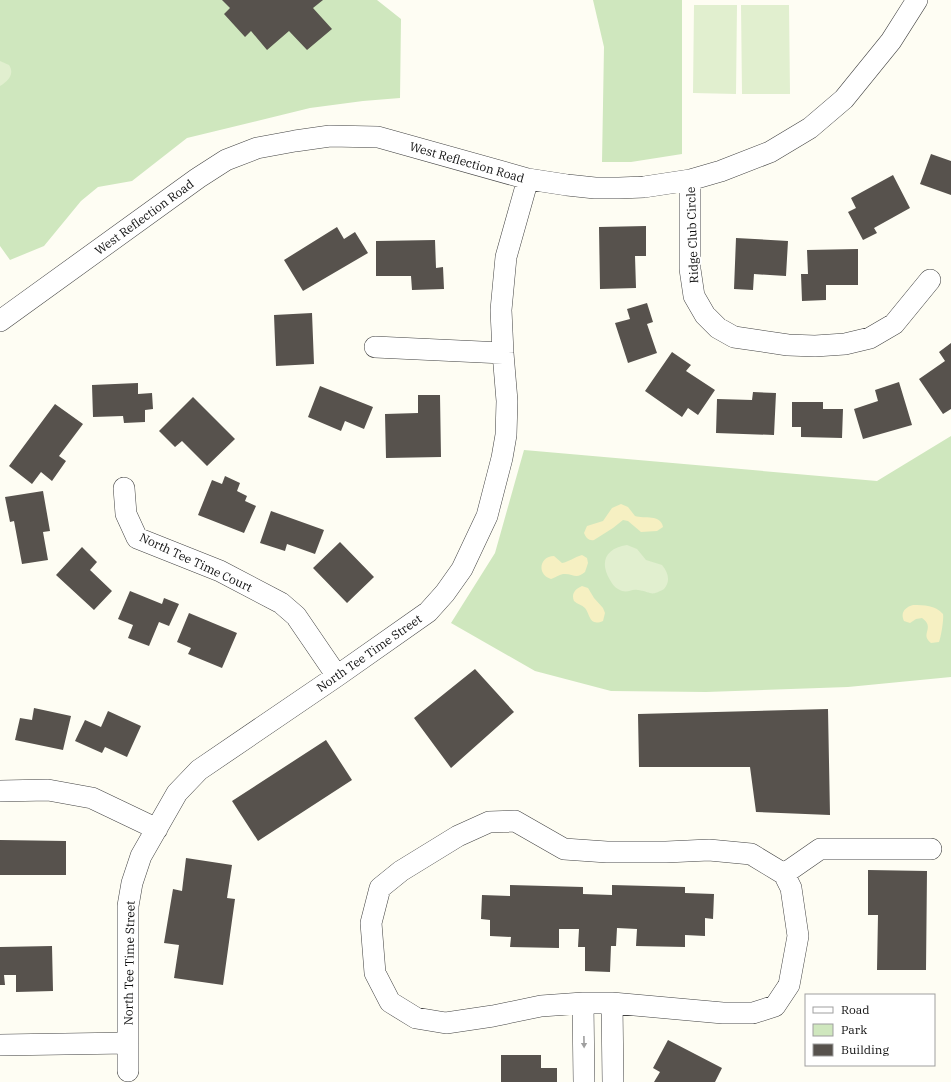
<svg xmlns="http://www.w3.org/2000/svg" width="951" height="1082" font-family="'IBM Plex Serif',serif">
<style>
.green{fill:#cfe7be}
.sand{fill:#f6f0c2}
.pitch{fill:#e1efcf}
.building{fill:#57524d}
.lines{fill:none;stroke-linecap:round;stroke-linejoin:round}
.minor-casing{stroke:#424242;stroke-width:22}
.minor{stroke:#fff;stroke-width:21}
.oneway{fill:#9f9f9f}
.labels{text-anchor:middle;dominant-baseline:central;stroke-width:4;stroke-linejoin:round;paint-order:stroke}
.street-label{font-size:12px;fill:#0f0f0f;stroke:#fff}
</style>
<rect width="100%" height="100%" fill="#fefdf3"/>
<path class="green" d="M 0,0 L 377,0 L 401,19 L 400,98 L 363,101 L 310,108 L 187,138 L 132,181 L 98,187 L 81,201 L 44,246 L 10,260 L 0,246 Z
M 593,0 L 682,0 L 682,154 L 631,162 L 602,162 L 604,47 Z
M 951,436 L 951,677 L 848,687 L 706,692 L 611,691 L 535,671 L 451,623 L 495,553 L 524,450 L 877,481 Z"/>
<path class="sand" d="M 621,504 L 628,507 L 635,516 C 644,519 661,514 663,527 L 657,531 L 641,532 L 628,521 L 623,520 L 613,528 L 594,540 C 589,541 586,538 584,533 L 587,526 L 603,521 L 612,508 Z
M 582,555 L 587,558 L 588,563 L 585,572 C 576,580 573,573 563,574 C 559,575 554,578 551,579 C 536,574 540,556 554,556 L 562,563 C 569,562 574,557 582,555 Z
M 582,586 L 588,588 L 594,598 L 603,608 L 605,613 L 603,621 C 589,627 590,614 585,608 C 582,605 577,604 574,601 C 571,594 575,589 582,586 Z
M 913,605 C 924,605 935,605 943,614 C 944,619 941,637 939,642 L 931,643 C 919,634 936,628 922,618 L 916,619 L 910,623 L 904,621 C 900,613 905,607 913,605 Z"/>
<path class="pitch" d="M 694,5 L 737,5 L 736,94 L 693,93 Z
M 741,5 L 789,5 L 790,94 L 742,94 Z
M 0,61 L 9,65 C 15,74 8,81 0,86 Z
M 627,545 L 637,549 L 646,560 L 662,565 C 668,572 671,581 664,589 C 650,597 652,592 638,590 C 630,588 628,595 618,589 C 614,587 612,583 610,580 C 599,562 606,548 627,545 Z"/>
<path class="building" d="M 222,0 L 323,0 L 313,8 L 332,29 L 307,50 L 289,31 L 267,50 L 251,31 L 245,37 L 224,14 L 230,8 Z
M 931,154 L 951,161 L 951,195 L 920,184 Z
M 893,175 L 910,208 L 874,228 L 877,233 L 863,240 L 848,212 L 856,208 L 851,198 Z
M 646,226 L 646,256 L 635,256 L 636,288 L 600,289 L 599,227 Z
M 337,227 L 344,239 L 355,232 L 368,253 L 303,291 L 284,260 Z
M 736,238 L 788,241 L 786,276 L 754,274 L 753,290 L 734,289 Z
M 435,240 L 436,268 L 443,267 L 444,289 L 412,290 L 411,276 L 376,276 L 376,241 Z
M 858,249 L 858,285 L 826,285 L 826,300 L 802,301 L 801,274 L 808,274 L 807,250 Z
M 647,303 L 653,322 L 647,324 L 657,353 L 628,363 L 615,323 L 630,319 L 627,309 Z
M 312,313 L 314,364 L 276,366 L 274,315 Z
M 951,343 L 951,409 L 943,414 L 919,379 L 945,361 L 939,352 Z
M 672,352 L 691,365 L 686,371 L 715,390 L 698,415 L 688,408 L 682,417 L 645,391 Z
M 899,382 L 912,425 L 863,439 L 854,409 L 878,401 L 875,390 Z
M 138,383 L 138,394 L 152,393 L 153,409 L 145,410 L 145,422 L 124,423 L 123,416 L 93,417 L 92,385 Z
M 320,386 L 373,407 L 364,429 L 345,421 L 341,431 L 308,417 Z
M 753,392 L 776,393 L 774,435 L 716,433 L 717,399 L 752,400 Z
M 418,395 L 440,395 L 441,457 L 386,458 L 385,414 L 418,413 Z
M 193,397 L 235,439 L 207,466 L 182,441 L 175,447 L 159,431 Z
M 792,402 L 823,402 L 823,409 L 843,409 L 842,438 L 801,437 L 801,427 L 792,427 Z
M 55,404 L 83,424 L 59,456 L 66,461 L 52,481 L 41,472 L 32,484 L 9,466 Z
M 225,476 L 240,483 L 237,491 L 247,496 L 245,501 L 256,506 L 244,533 L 198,515 L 212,480 L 222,484 Z
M 43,491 L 50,531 L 43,532 L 48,560 L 22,564 L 14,521 L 10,522 L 5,497 Z
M 271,511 L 324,530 L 315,554 L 287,544 L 285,551 L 260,543 Z
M 340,542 L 374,577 L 347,603 L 313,568 Z
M 82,547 L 97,562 L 90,570 L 112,591 L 94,610 L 56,575 Z
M 130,591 L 162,604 L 164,598 L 179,604 L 169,626 L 159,622 L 149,646 L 128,638 L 133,625 L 118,619 Z
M 189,613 L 237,633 L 222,668 L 188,654 L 191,648 L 177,642 Z
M 475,669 L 514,712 L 451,768 L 414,718 Z
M 34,708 L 71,716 L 63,750 L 15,740 L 20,718 L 32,720 Z
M 828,709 L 830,815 L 756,812 L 750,767 L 639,767 L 638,714 Z
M 108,711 L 141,726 L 127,757 L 105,747 L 102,753 L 75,741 L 85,720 L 101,727 Z
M 326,740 L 352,780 L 258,841 L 232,801 Z
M 0,840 L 66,841 L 66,875 L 0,875 Z
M 186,858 L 232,865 L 227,898 L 235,899 L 223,985 L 174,978 L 179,945 L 164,943 L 173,889 L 182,891 Z
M 868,870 L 927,871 L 926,970 L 877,970 L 878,915 L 868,915 Z
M 510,885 L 583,887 L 583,894 L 612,895 L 612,885 L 685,887 L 685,893 L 714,894 L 713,919 L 705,918 L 705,936 L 685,935 L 685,947 L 636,946 L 637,929 L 617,928 L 616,946 L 611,946 L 610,972 L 585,971 L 585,947 L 578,947 L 579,929 L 559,929 L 559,948 L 510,947 L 511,937 L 490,936 L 490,920 L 481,919 L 482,895 L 510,896 Z
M 52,946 L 53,991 L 16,992 L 16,975 L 4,975 L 5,985 L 0,985 L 0,947 Z
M 668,1040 L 722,1068 L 715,1082 L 654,1082 L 660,1072 L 653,1068 Z
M 501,1055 L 541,1055 L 541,1068 L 557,1068 L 557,1082 L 501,1082 Z"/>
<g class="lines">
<defs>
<path id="minor" d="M 690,180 L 690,269 L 694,296 L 705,315 L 718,328 L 734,337 L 788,345 L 815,346 L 845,344 L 870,338 L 894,324 L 930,280
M 0,321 L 198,178 L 226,160 L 257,148 L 295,141 L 330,136 L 378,137 L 528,179 L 567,185 L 595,188 L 619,188 L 644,187 L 690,180 L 721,171 L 770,152 L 810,128 L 844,99 L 891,41 L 917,0
M 375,347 L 503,353
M 124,488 L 126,514 L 137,538 L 220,571 L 281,603 L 296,616 L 337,676
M 0,791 L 48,790 L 92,798 L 157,829
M 515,821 L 564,849 L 607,852 L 666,852 L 709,850 L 751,854 L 784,874 L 791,888 L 798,936 L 789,985 L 775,1006 L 753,1013 L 723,1013 L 612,1003 L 583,1003 L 541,1006 L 493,1016 L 446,1023 L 416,1018 L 390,1002 L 375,973 L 371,923 L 380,888 L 401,871 L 458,836 L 489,822 Z
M 784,874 L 820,849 L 931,849
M 583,1003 L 584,1082
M 612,1003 L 613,1082
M 0,1045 L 128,1043
M 128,1071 L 128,906 L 132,883 L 141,856 L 177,793 L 199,770 L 337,676 L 428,612 L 445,593 L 462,569 L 487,516 L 502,458 L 506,435 L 507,401 L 503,353 L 501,310 L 506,257 L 528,179"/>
</defs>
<use href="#minor" class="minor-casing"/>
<use href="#minor" class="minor"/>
</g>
<defs><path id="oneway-solid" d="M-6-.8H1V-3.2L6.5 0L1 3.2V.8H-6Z"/></defs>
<use class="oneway" href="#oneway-solid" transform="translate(584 1042) rotate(89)"/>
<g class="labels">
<g class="street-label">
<text transform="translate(467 162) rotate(16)">West Reflection Road</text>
<text transform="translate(144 217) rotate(-36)">West Reflection Road</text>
<text transform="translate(692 235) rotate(-92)">Ridge Club Circle</text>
<text transform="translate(196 562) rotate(25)">North Tee Time Court</text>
<text transform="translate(369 653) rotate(-35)">North Tee Time Street</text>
<text transform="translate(129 963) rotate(-89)">North Tee Time Street</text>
</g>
</g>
<rect x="805" y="994" width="130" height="72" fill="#ffffff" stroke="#9f9f9f"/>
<rect x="813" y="1007" width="20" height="6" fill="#ffffff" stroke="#9f9f9f"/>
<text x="841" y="1014" font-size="12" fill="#0f0f0f">Road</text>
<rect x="813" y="1024" width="20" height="12" fill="#cfe7be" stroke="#9f9f9f"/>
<text x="841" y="1034" font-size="12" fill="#0f0f0f">Park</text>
<rect x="813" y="1044" width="20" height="12" fill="#57524d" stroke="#9f9f9f"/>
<text x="841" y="1054" font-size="12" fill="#0f0f0f">Building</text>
</svg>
